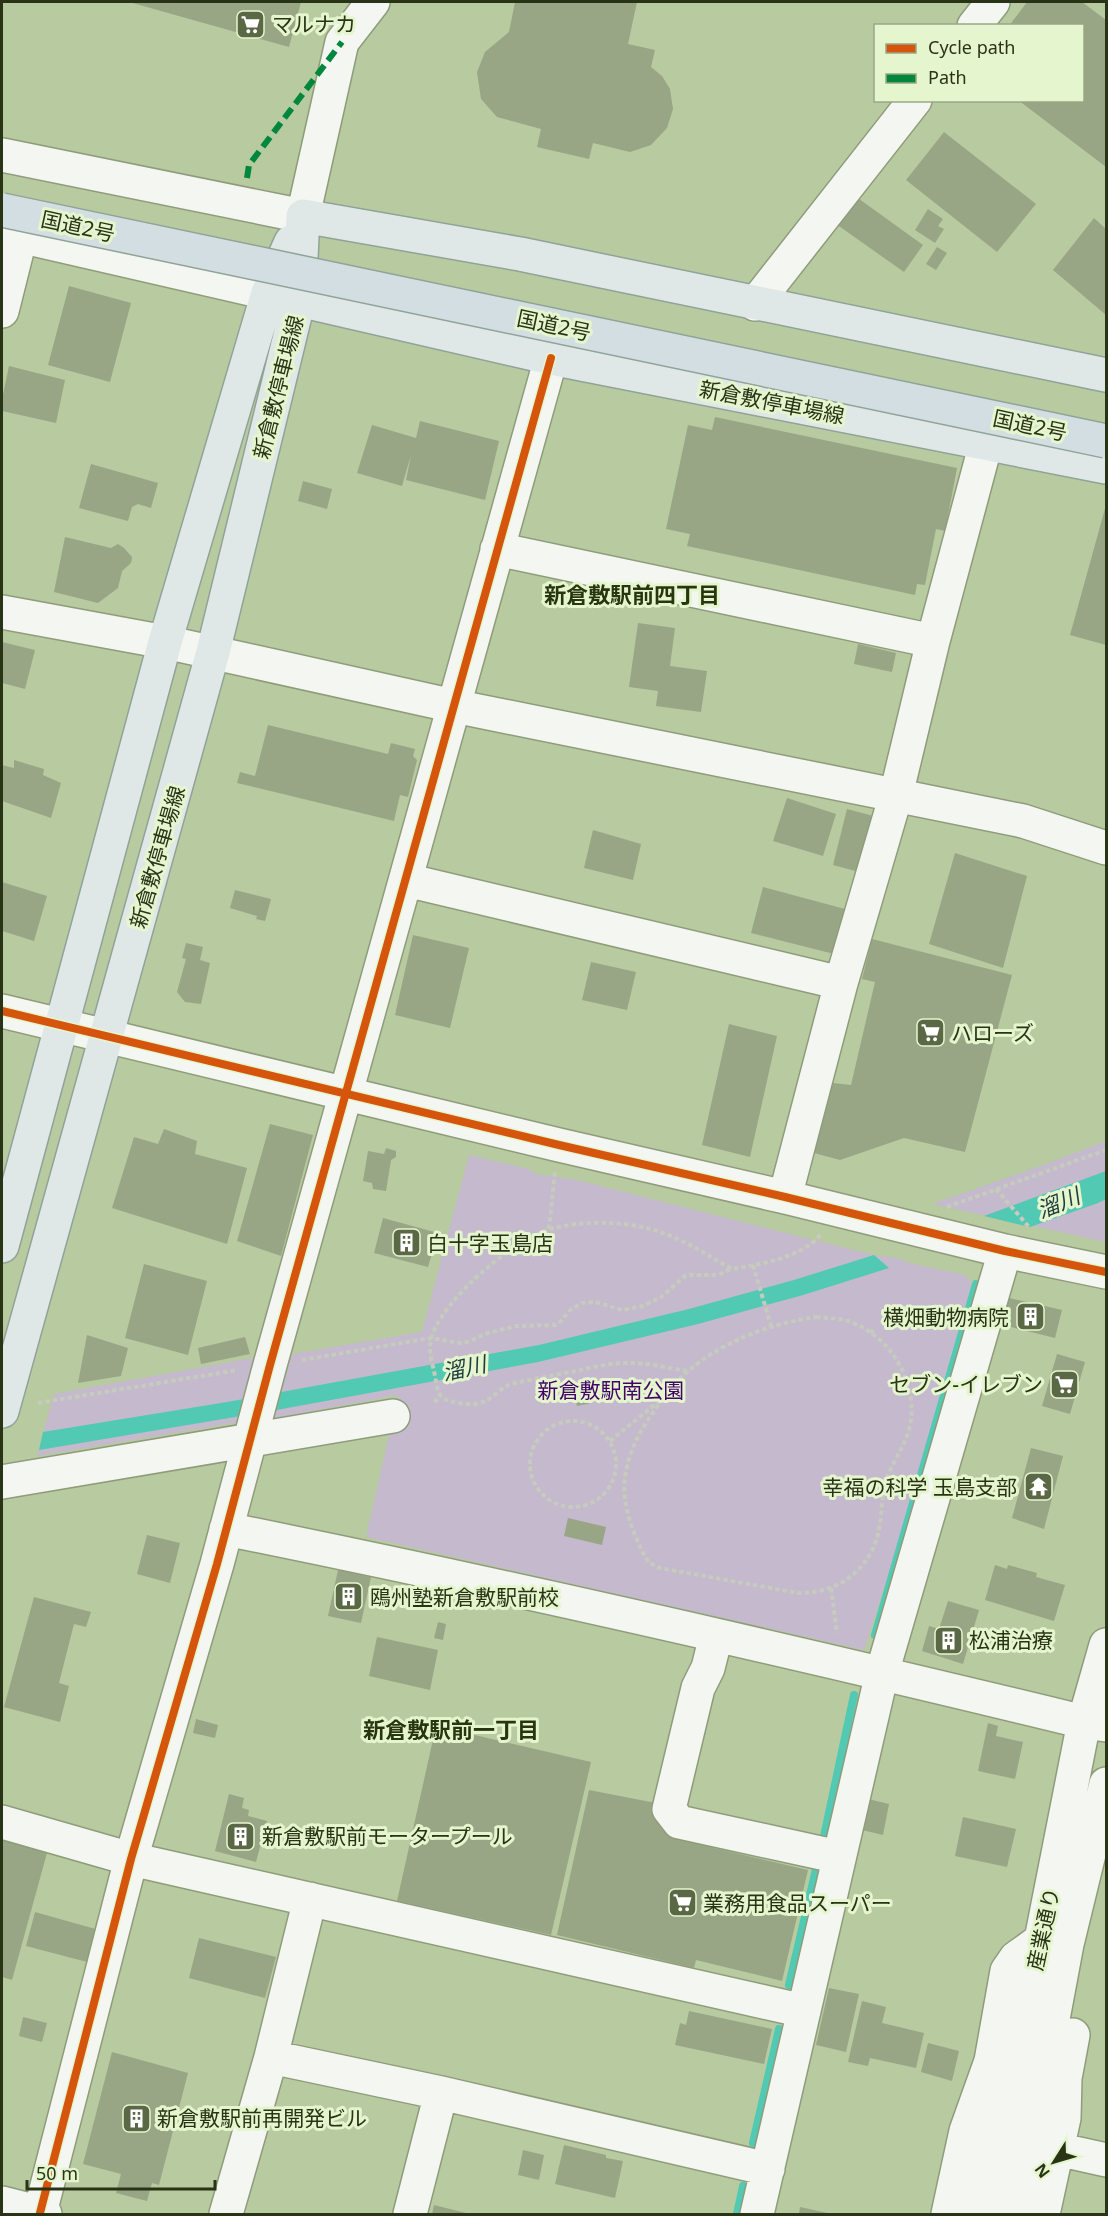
<svg xmlns="http://www.w3.org/2000/svg" width="1108" height="2216" font-family="'Noto Sans','Noto Sans JP',sans-serif">
<style>
.green{fill:#c4b9cd}
.water{fill:#51c9b3}
.lines{fill:none;stroke-linecap:round;stroke-linejoin:round}
.stream{stroke:#51c9b3;stroke-width:8}
.building{fill:#99a685}
.minor-casing{stroke:#8f9c7b;stroke-width:36}
.major-casing{stroke:#90a397;stroke-width:36}
.path{stroke:#c6cbbe;stroke-width:4;stroke-dasharray:4.5 3;stroke-linecap:butt}
.minor{stroke:#f4f7f1;stroke-width:33}
.major{stroke:#e0e8e7;stroke-width:33}
.highway-bridge-casing{stroke:#90a397;stroke-width:36;stroke-linecap:butt}
.highway-bridge{stroke:#d2dee1;stroke-width:33}
.quiet{stroke:#00873e;stroke-width:6;stroke-dasharray:12 6;stroke-linecap:butt}
.cycleway-casing{stroke:#e5f6cf;stroke-width:11}
.cycleway{stroke:#d5550d;stroke-width:8}
.labels{text-anchor:middle;dominant-baseline:central;stroke-width:6;stroke-linejoin:round;paint-order:stroke}
.poi-label{font-size:21px;fill:#283415;stroke:#e5f6cf;text-anchor:start}
.street-label{font-size:21px;fill:#283415;stroke:#e5f6cf}
.park-label{font-size:21px;fill:#420467;stroke:#e5f6cf}
.neighbourhood-label{font-size:22px;font-weight:bold;fill:#28360f;stroke:#e5f6cf}
.water-label{font-size:22px;font-style:italic;fill:#1f3e3b;stroke:#e5f6cf}
</style>
<rect width="100%" height="100%" fill="#b8caa0"/>
<path class="green" d="M 1106,1141 L 1106,1242 L 932,1204 L 1041,1166 Z
M 469,1155 L 529,1169 L 536,1174 L 577,1180 L 873,1255 L 898,1258 L 909,1263 L 965,1275 L 972,1283 L 894,1557 L 864,1650 L 366,1537 L 398,1395 L 274,1418 L 292,1354 L 422,1332 Z
M 259,1357 L 240,1422 L 37,1456 L 54,1394 Z"/>
<path class="water" d="M 1106,1171 L 1106,1199 L 1098,1203 L 1030,1227 L 984,1216 Z
M 874,1255 L 889,1268 L 803,1295 L 698,1324 L 538,1362 L 271,1411 L 39,1450 L 43,1432 L 227,1402 L 539,1345 L 689,1309 L 794,1280 Z"/>
<g class="lines">
<path class="stream" d="M 875,1635 L 976,1284
M 822,1846 L 854,1695
M 789,1985 L 818,1861
M 753,2143 L 779,2029
M 737,2214 L 743,2186"/>
</g>
<path class="building" d="M 129,2 L 301,2 L 289,47 Z
M 515,2 L 637,2 L 628,44 L 655,50 L 651,67 L 662,76 L 670,89 L 673,109 L 667,128 L 651,145 L 630,152 L 593,143 L 589,159 L 537,147 L 541,129 L 497,117 L 481,99 L 477,72 L 485,52 L 509,32 Z
M 1027,2 L 1082,2 L 1106,20 L 1106,167 L 1018,100 L 1082,100 L 1082,26 L 1009,26 Z
M 944,132 L 1036,204 L 997,252 L 906,180 Z
M 855,196 L 923,245 L 904,272 L 836,224 Z
M 928,209 L 943,219 L 938,226 L 944,229 L 935,243 L 915,230 Z
M 1094,218 L 1106,229 L 1106,315 L 1053,270 Z
M 937,247 L 947,253 L 936,270 L 926,264 Z
M 69,286 L 131,303 L 110,382 L 48,365 Z
M 9,366 L 65,380 L 56,423 L 2,411 L 2,399 Z
M 715,417 L 957,468 L 945,531 L 936,529 L 925,585 L 917,584 L 915,595 L 687,546 L 690,534 L 666,529 L 688,425 L 712,430 Z
M 420,421 L 499,441 L 485,500 L 406,480 L 411,455 L 402,486 L 357,473 L 372,425 L 416,438 Z
M 91,464 L 158,483 L 151,508 L 138,504 L 132,507 L 128,521 L 79,508 Z
M 303,481 L 332,489 L 327,509 L 298,501 Z
M 1106,505 L 1106,645 L 1070,635 Z
M 65,537 L 111,548 L 118,544 L 124,548 L 132,557 L 131,563 L 122,571 L 118,588 L 98,603 L 54,592 Z
M 638,623 L 675,628 L 670,666 L 707,671 L 701,712 L 656,706 L 658,691 L 629,687 Z
M 2,642 L 35,650 L 25,689 L 2,683 Z
M 858,644 L 896,653 L 892,672 L 854,664 Z
M 268,725 L 388,754 L 391,743 L 415,749 L 413,756 L 417,760 L 408,797 L 400,795 L 394,821 L 237,783 L 240,772 L 255,776 Z
M 14,760 L 44,769 L 43,775 L 61,783 L 51,818 L 2,801 L 2,765 L 14,768 Z
M 787,798 L 836,814 L 823,856 L 773,841 Z
M 847,809 L 877,817 L 863,873 L 833,865 Z
M 593,830 L 641,844 L 633,880 L 584,868 Z
M 955,853 L 1027,876 L 1003,968 L 929,944 Z
M 2,882 L 47,896 L 34,941 L 2,931 Z
M 763,887 L 845,909 L 834,954 L 751,933 Z
M 235,890 L 271,899 L 265,921 L 256,919 L 257,916 L 230,908 Z
M 413,935 L 469,948 L 450,1028 L 395,1015 Z
M 872,939 L 1012,975 L 965,1152 L 904,1138 L 840,1160 L 814,1153 L 833,1083 L 851,1085 L 875,982 L 862,979 Z
M 186,943 L 203,947 L 200,960 L 210,963 L 201,1004 L 185,1002 L 177,992 L 186,959 L 182,958 Z
M 591,962 L 636,972 L 627,1010 L 582,1000 Z
M 729,1024 L 777,1036 L 750,1157 L 702,1145 Z
M 270,1124 L 313,1135 L 281,1256 L 237,1241 Z
M 164,1129 L 197,1141 L 195,1154 L 247,1168 L 227,1244 L 112,1208 L 134,1137 L 158,1144 Z
M 386,1148 L 396,1151 L 396,1157 L 391,1160 L 386,1191 L 373,1189 L 372,1183 L 363,1181 L 368,1151 L 384,1154 Z
M 383,1218 L 438,1233 L 428,1267 L 374,1253 Z
M 144,1264 L 207,1281 L 188,1355 L 125,1338 Z
M 1005,1297 L 1062,1310 L 1055,1338 L 999,1324 Z
M 87,1335 L 128,1348 L 121,1376 L 78,1383 Z
M 245,1337 L 250,1354 L 201,1364 L 198,1348 Z
M 1057,1354 L 1085,1362 L 1070,1414 L 1042,1406 Z
M 589,1388 L 592,1403 L 577,1406 L 574,1391 Z
M 1031,1448 L 1063,1456 L 1044,1529 L 1012,1518 Z
M 568,1518 L 606,1527 L 602,1545 L 564,1536 Z
M 147,1535 L 180,1543 L 170,1583 L 137,1574 Z
M 995,1565 L 1007,1569 L 1008,1565 L 1037,1573 L 1036,1577 L 1065,1585 L 1054,1621 L 985,1600 Z
M 338,1570 L 371,1577 L 361,1623 L 328,1616 Z
M 34,1597 L 91,1612 L 86,1627 L 74,1624 L 59,1683 L 69,1686 L 60,1722 L 4,1707 Z
M 948,1601 L 979,1610 L 963,1664 L 922,1651 L 929,1626 L 939,1629 Z
M 438,1622 L 446,1624 L 443,1640 L 434,1638 Z
M 377,1637 L 438,1650 L 430,1690 L 369,1676 Z
M 196,1719 L 218,1725 L 215,1738 L 193,1733 Z
M 988,1723 L 998,1726 L 996,1736 L 1023,1742 L 1015,1779 L 978,1771 Z
M 436,1726 L 591,1762 L 551,1935 L 397,1901 Z
M 589,1790 L 661,1804 L 657,1823 L 714,1834 L 710,1847 L 808,1870 L 782,1981 L 696,1960 L 694,1968 L 557,1935 Z
M 229,1794 L 244,1798 L 242,1808 L 249,1810 L 248,1816 L 267,1821 L 256,1862 L 215,1851 Z
M 868,1799 L 889,1804 L 883,1835 L 862,1830 Z
M 963,1817 L 1016,1829 L 1007,1867 L 955,1856 Z
M 2,1840 L 47,1853 L 12,1980 L 2,1977 Z
M 35,1912 L 99,1930 L 91,1963 L 26,1946 Z
M 199,1938 L 276,1957 L 265,1998 L 189,1978 Z
M 829,1988 L 859,1994 L 846,2052 L 816,2045 Z
M 862,2001 L 886,2007 L 882,2023 L 924,2033 L 916,2068 L 870,2058 L 868,2066 L 848,2062 Z
M 689,2011 L 772,2029 L 764,2064 L 675,2045 L 680,2023 L 686,2025 Z
M 23,2017 L 47,2023 L 42,2042 L 19,2036 Z
M 928,2043 L 959,2051 L 952,2081 L 921,2072 Z
M 112,2052 L 188,2073 L 159,2185 L 152,2183 L 147,2201 L 116,2193 L 121,2174 L 83,2164 Z
M 564,2145 L 606,2155 L 606,2158 L 623,2161 L 615,2198 L 555,2184 Z
M 523,2150 L 544,2155 L 539,2180 L 518,2175 Z
M 434,2205 L 470,2214 L 432,2214 Z
M 800,2207 L 832,2214 L 799,2214 Z"/>
<g class="lines">
<defs>
<path id="minor" d="M 974,26 L 993,2
M 2,155 L 303,216 L 342,42 L 373,2
M 2,232 L 268,293
M 755,304 L 915,100
M 2,311 L 21,235
M 497,549 L 933,641
M 2,612 L 165,642 L 454,706 L 1023,821 L 1106,848
M 406,880 L 841,983
M 2,1011 L 559,1145 L 785,1197 L 1005,1251 L 1106,1272
M 785,1197 L 841,983 L 896,795 L 933,641 L 986,443
M 2,1482 L 393,1416
M 226,1529 C 514,1587 800,1653 1084,1722 L 1106,1725
M 716,1636 L 708,1668 L 698,1688 L 669,1809 L 679,1822 L 839,1857
M 2,1822 L 131,1859 L 804,2011
M 271,2057 L 441,2093 L 768,2169
M 1057,2149 L 1106,2160
M 2,2203 L 45,2214
M 40,2213 L 131,1859 L 217,1564 L 270,1365 L 551,358
M 226,2214 L 271,2057 L 310,1899
M 410,2214 L 441,2093
M 757,2214 L 882,1673 L 1005,1251
M 948,2214 L 966,2131 L 991,2061 L 1007,1971 L 1016,1958 L 1041,1940
M 981,2214 L 1041,1940 L 1084,1722 L 1106,1645
M 1013,2214 L 1032,2131 L 1067,1944 L 1106,1784
M 1043,2214 L 1064,2118 L 1065,2078 L 1073,2035"/>
<path id="major" d="M 303,216 L 520,254 L 1106,375
M 277,295 L 551,358 L 1106,467
M 2,1246 L 165,642 L 268,293 L 291,242
M 2,1411 L 213,652 L 299,299 L 303,216"/>
</defs>
<use href="#minor" class="minor-casing"/>
<use href="#major" class="major-casing"/>
<path class="path" d="M 996,1189 L 1029,1227
M 947,1207 L 1106,1150
M 549,1229 L 555,1172
M 753,1265 L 771,1326
M 816,1317 C 827,1318 838,1318 848,1321 C 890,1335 919,1382 910,1426 C 905,1447 891,1463 885,1484 C 881,1500 882,1518 878,1534 C 869,1571 836,1594 798,1593 L 660,1568 L 649,1563 C 638,1544 628,1522 625,1499 C 621,1467 636,1435 655,1410 C 661,1401 667,1392 674,1385 C 709,1346 766,1324 816,1317 Z
M 870,1333 L 875,1328
M 302,1360 L 431,1338 L 459,1343 L 467,1342 L 488,1333 L 516,1326 L 556,1325 L 560,1322 L 570,1310 L 582,1303 L 596,1302 L 622,1310 L 643,1306 L 661,1297 L 685,1276 L 690,1275 L 718,1275 L 731,1269
M 687,1371 C 667,1368 645,1362 624,1363 C 606,1363 588,1369 570,1372 C 551,1376 531,1379 512,1384 C 501,1387 495,1396 486,1401 C 475,1406 460,1404 450,1401 C 437,1398 437,1387 435,1376 C 433,1365 428,1352 431,1340 C 439,1302 514,1239 551,1229 C 579,1221 614,1221 642,1227 C 676,1234 702,1252 732,1269 C 761,1264 802,1258 821,1234
M 434,1402 L 441,1397
M 38,1403 L 238,1370
M530 1464a43 43 0 1 1 86 0a43 43 0 1 1-86 0Z
M 610,1441 L 658,1402
M 831,1588 L 837,1633"/>
<use href="#minor" class="minor"/>
<use href="#major" class="major"/>
<defs>
<path id="highway-bridge" d="M 2,210 L 1106,441"/>
</defs>
<use href="#highway-bridge" class="highway-bridge-casing"/>
<use href="#highway-bridge" class="highway-bridge"/>
<path class="quiet" d="M 247,178 L 249,165 L 342,42"/>
<defs>
<path id="cycleway" d="M 2,1011 L 559,1145 L 785,1197 L 1005,1251 L 1106,1272
M 40,2213 L 131,1859 L 217,1564 L 270,1365 L 551,358"/>
</defs>
<use href="#cycleway" class="cycleway-casing"/>
<use href="#cycleway" class="cycleway"/>
</g>
<defs>
<symbol id="supermarket-square" viewBox="-11 -11 22 22"><rect x="-9" y="-9" width="18" height="18" rx="4" fill="#5a6846" stroke="#e5f6cf"/><path d="M-6-5.5h2.5l.6 2H6L4.5 2H-2.5L-4.4-4H-6ZM-1.5 3.2a1.3 1.3 0 1 0 .1 0ZM3 3.2a1.3 1.3 0 1 0 .1 0Z" fill="#fff"/></symbol>
<symbol id="building-square" viewBox="-11 -11 22 22"><rect x="-9" y="-9" width="18" height="18" rx="4" fill="#5a6846" stroke="#e5f6cf"/><path d="M-4-6H4V6H1V3H-1V6H-4ZM-2.5-4.3h1.7v1.8h-1.7ZM.8-4.3h1.7v1.8H.8ZM-2.5-1h1.7V.8h-1.7ZM.8-1h1.7V.8H.8Z" fill="#fff"/></symbol>
<symbol id="temple-square" viewBox="-11 -11 22 22"><rect x="-9" y="-9" width="18" height="18" rx="4" fill="#5a6846" stroke="#e5f6cf"/><path d="M0-6L5-2H3V0L6.5 2.5H4V6H1.5V3h-3V6H-4V2.5H-6.5L-3 0V-2H-5Z" fill="#fff"/></symbol>
</defs>
<g fill-rule="evenodd">
<use href="#supermarket-square" x="234" y="8" width="33" height="33"/>
<use href="#supermarket-square" x="914" y="1016" width="33" height="33"/>
<use href="#building-square" x="390" y="1226" width="33" height="33"/>
<use href="#building-square" x="1014" y="1300" width="33" height="33"/>
<use href="#supermarket-square" x="1048" y="1368" width="33" height="33"/>
<use href="#temple-square" x="1022" y="1470" width="33" height="33"/>
<use href="#building-square" x="332" y="1580" width="33" height="33"/>
<use href="#building-square" x="932" y="1624" width="33" height="33"/>
<use href="#building-square" x="224" y="1820" width="33" height="33"/>
<use href="#supermarket-square" x="666" y="1886" width="33" height="33"/>
<use href="#building-square" x="120" y="2102" width="33" height="33"/>
</g>
<g class="labels">
<g class="poi-label">
<text x="272" y="24">マルナカ</text>
<text x="951" y="1033">ハローズ</text>
<text x="427" y="1243">白十字玉島店</text>
<text x="1009" y="1317" text-anchor="end">横畑動物病院</text>
<text x="1043" y="1384" text-anchor="end">セブン-イレブン</text>
<text x="1017" y="1487" text-anchor="end">幸福の科学 玉島支部</text>
<text x="370" y="1597">鴎州塾新倉敷駅前校</text>
<text x="969" y="1640">松浦治療</text>
<text x="262" y="1836">新倉敷駅前モータープール</text>
<text x="703" y="1903">業務用食品スーパー</text>
<text x="157" y="2118">新倉敷駅前再開発ビル</text>
</g>
<g class="street-label">
<text transform="translate(78 226) rotate(12)">国道2号</text>
<text transform="translate(554 325) rotate(12)">国道2号</text>
<text transform="translate(278 387) rotate(-76)">新倉敷停車場線</text>
<text transform="translate(772 402) rotate(11)">新倉敷停車場線</text>
<text transform="translate(1030 425) rotate(12)">国道2号</text>
<text transform="translate(157 857) rotate(-74)">新倉敷停車場線</text>
<text transform="translate(1043 1929) rotate(-78)">産業通り</text>
</g>
<g class="park-label">
<text x="611" y="1390">新倉敷駅南公園</text>
</g>
<g class="neighbourhood-label">
<text x="632" y="594">新倉敷駅前四丁目</text>
<text x="451" y="1729">新倉敷駅前一丁目</text>
</g>
<g class="water-label">
<text transform="translate(1058 1202) rotate(-22)">溜川</text>
<text transform="translate(464 1367) rotate(-12)">溜川</text>
</g>
</g>
<rect width="1108" height="2216" fill="none" stroke="#283415" stroke-width="6"/>
<rect x="874" y="24" width="210" height="78" fill="#e5f6cf" stroke="#99a885" stroke-width="1.5"/>
<rect x="886" y="44" width="30" height="9" fill="#d5550d" stroke="#99a885" stroke-width="1.5"/>
<text x="928" y="54" font-size="18" fill="#283415">Cycle path</text>
<rect x="886" y="74" width="30" height="9" fill="#00873e" stroke="#99a885" stroke-width="1.5"/>
<text x="928" y="84" font-size="18" fill="#283415">Path</text>
<g transform="translate(1054 2162) rotate(233)" stroke="#e5f6cf" stroke-width="4.5" paint-order="stroke">
<path d="M0-4.5L10 22L0 15L-10 22Z" fill="#283415"/>
<text y="-9" font-size="16" font-weight="bold" text-anchor="middle" fill="#283415">N</text>
</g>
<path d="M27 2180v9h188v-9" fill="none" stroke="#283415" stroke-width="3"/>
<text x="36" y="2180" font-size="18" fill="#283415" stroke="#e5f6cf" stroke-width="4.5" paint-order="stroke">50 m</text>
</svg>
